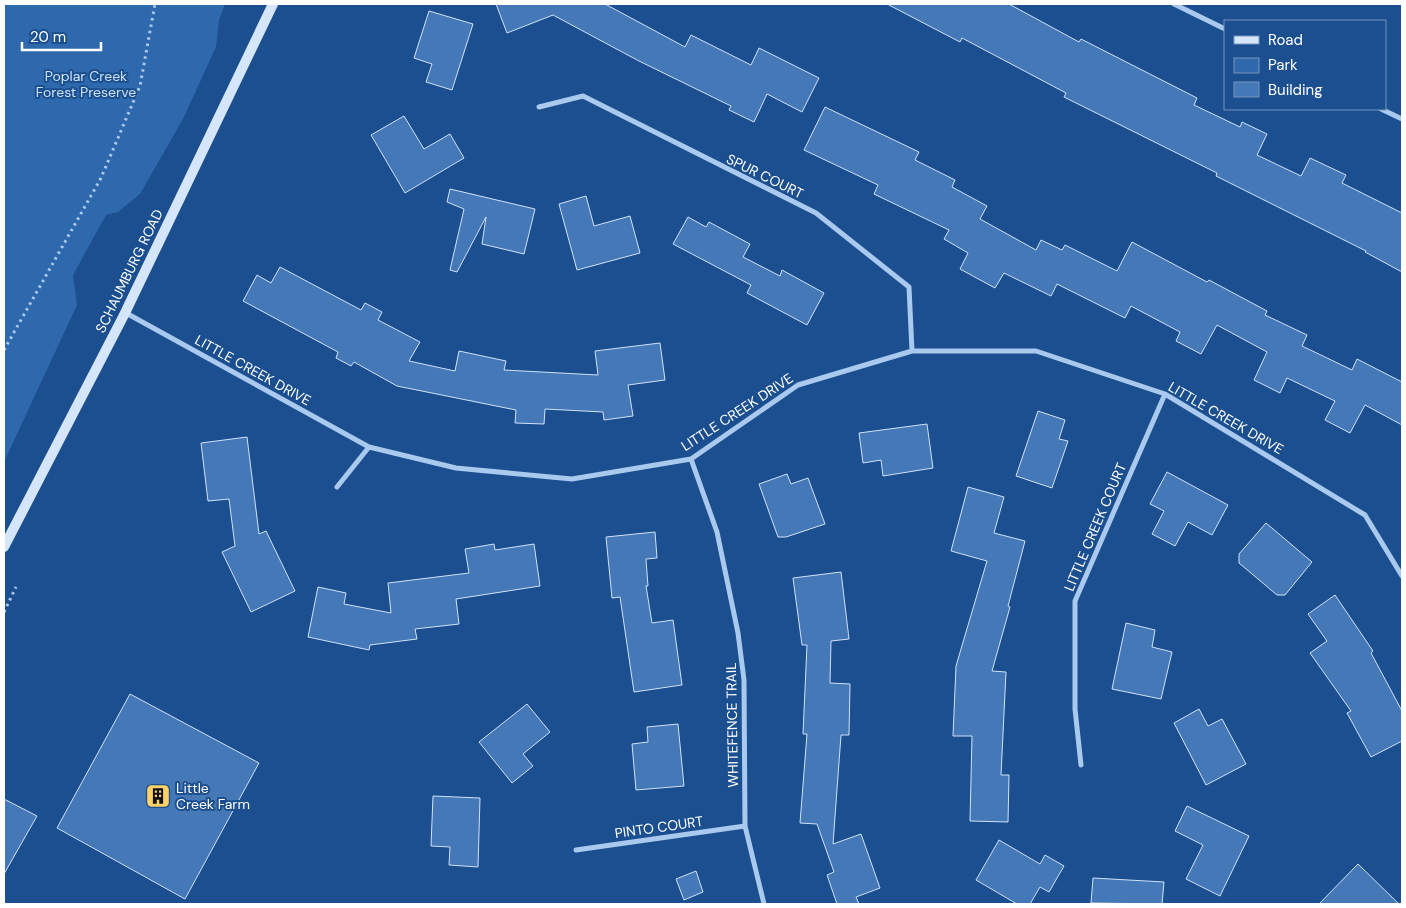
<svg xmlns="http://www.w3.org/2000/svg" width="1406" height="908" font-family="'DM Sans',sans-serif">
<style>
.green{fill:#2e69ad}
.building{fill:#4478b7;stroke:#cfe3fa}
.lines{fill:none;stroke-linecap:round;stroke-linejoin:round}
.path{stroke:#a9c9ee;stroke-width:3;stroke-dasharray:2.5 4;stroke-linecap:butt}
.minor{stroke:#a9c9ee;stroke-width:5}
.secondary{stroke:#d6e6fa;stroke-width:10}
.labels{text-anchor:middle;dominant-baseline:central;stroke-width:4;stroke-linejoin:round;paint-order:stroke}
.park-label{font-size:14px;fill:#cfe3fa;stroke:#1b4f8f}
.street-label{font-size:14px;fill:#fff;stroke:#1b4f8f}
.poi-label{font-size:14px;fill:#fff;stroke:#1b4f8f;text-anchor:start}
</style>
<rect width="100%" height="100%" fill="#1b4f8f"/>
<path class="green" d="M 4,4 L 225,4 L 219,20 L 216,47 L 183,119 L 140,194 L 118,212 L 106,215 L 73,275 L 77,305 L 4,462 Z"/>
<path class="building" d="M 496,4 L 605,4 L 685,47 L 691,35 L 751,65 L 759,48 L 819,78 L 802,112 L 767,94 L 754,122 L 729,110 L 731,106 L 639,61 L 553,15 L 507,33 Z
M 887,4 L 1009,4 L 1079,42 L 1081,39 L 1197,98 L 1194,105 L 1240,127 L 1242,122 L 1267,134 L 1257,155 L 1301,176 L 1310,158 L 1346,175 L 1342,183 L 1402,213 L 1402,272 L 1365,252 L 1366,251 L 1216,176 L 1217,173 L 1064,97 L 1066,93 L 962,38 L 960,42 Z
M 429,11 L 473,24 L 452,90 L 426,82 L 432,64 L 414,58 Z
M 825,107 L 919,152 L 915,160 L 955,180 L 952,187 L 987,206 L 980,219 L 1036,250 L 1041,240 L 1062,250 L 1065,245 L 1117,271 L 1132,242 L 1207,282 L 1209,280 L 1267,311 L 1265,315 L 1307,335 L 1302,346 L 1352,370 L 1357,359 L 1402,382 L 1402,425 L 1365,405 L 1350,433 L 1325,420 L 1335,401 L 1287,378 L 1280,393 L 1254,380 L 1267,352 L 1217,325 L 1201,354 L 1176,341 L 1180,332 L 1131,306 L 1125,318 L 1057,284 L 1051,296 L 1004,273 L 995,288 L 960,269 L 968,253 L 944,239 L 949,230 L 874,194 L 878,185 L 804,150 Z
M 404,116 L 424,149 L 450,134 L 464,158 L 405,193 L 371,135 Z
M 450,189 L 535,209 L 524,254 L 482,244 L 486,217 L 457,272 L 450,270 L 464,209 L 447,202 Z
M 586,196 L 594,226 L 630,216 L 640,253 L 577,270 L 559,204 Z
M 688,217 L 706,227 L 709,222 L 750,244 L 743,257 L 780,276 L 782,270 L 824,293 L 807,325 L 747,293 L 751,285 L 673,244 Z
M 280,267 L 361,310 L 365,303 L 382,312 L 378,320 L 420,342 L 409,361 L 455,371 L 459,351 L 506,361 L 504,370 L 598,375 L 595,351 L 660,343 L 665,380 L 628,385 L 633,416 L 604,420 L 603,412 L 545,409 L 544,424 L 515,423 L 516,410 L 397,386 L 354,362 L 351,366 L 336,358 L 338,352 L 243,301 L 257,275 L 271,283 Z
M 1038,411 L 1065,420 L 1059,439 L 1068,441 L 1052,488 L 1016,476 Z
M 927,424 L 933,468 L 883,476 L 881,460 L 863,463 L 859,433 Z
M 247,437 L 259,534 L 266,531 L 295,591 L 251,612 L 222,552 L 235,546 L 229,499 L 208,501 L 201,443 Z
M 1167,472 L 1228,505 L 1212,535 L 1188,522 L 1175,546 L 1152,534 L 1164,511 L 1150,504 Z
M 787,474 L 791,484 L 808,478 L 825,524 L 786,537 L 778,537 L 759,484 Z
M 968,487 L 1004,497 L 994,533 L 1025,541 L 1008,606 L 1010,607 L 992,671 L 1006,672 L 1001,775 L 1009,775 L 1008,822 L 970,821 L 972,736 L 953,736 L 956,666 L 987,561 L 951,551 Z
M 1266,523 L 1312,562 L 1285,595 L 1277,595 L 1239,563 L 1239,554 Z
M 655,532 L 657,558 L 646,559 L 648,586 L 646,586 L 652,623 L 673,620 L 682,685 L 634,692 L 620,597 L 612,598 L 606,537 Z
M 494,544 L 495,550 L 534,544 L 540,586 L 456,599 L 459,624 L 415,629 L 417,639 L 370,645 L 369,650 L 308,637 L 318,587 L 346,593 L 344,604 L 391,613 L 388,583 L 469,573 L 465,549 Z
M 841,572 L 849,639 L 831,641 L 830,683 L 850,684 L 849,735 L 841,735 L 833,844 L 861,834 L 880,888 L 856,897 L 859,904 L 837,904 L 827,875 L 834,872 L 817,824 L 800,823 L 807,734 L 803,734 L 807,645 L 802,645 L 793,578 Z
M 1335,595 L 1373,651 L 1371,653 L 1402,711 L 1402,741 L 1371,757 L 1347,713 L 1351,711 L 1310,653 L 1327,641 L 1308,614 Z
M 1126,623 L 1155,630 L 1152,647 L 1172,652 L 1161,699 L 1112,689 Z
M 130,694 L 259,763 L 185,899 L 57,828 Z
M 527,704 L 550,732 L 523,754 L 533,766 L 512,783 L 479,742 Z
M 1199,709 L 1208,726 L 1222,719 L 1246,764 L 1206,785 L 1174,723 Z
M 678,724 L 684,786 L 636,790 L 632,744 L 648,742 L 647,727 Z
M 433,796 L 480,798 L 478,867 L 449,865 L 450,847 L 431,846 Z
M 4,799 L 37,816 L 4,874 Z
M 1187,806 L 1249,836 L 1220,896 L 1186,879 L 1203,845 L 1175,831 Z
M 999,840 L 1040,864 L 1045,855 L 1064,866 L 1049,892 L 1040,887 L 1030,904 L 1017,904 L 976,880 Z
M 1358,864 L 1399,904 L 1319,904 Z
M 696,871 L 703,892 L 684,900 L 676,879 Z
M 1093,878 L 1164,882 L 1162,904 L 1091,903 Z"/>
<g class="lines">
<path class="path" d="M 4,350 L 101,178 L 140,86 L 155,4
M 4,612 L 16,587"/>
<path class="minor" d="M 1174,4 L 1225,29
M 539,107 L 583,96 L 816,213 L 909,287 L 912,351
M 1381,109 L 1402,119
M 126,313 L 369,447 L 456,468 L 572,479 L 691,459 L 798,385 L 912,351 L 1036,351 L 1165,394 L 1365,515 L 1402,576
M 691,459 L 717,532 L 738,633 L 744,680 L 745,826 L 764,904
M 337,487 L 369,447
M 1081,765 L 1075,709 L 1075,601 L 1165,394
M 576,850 L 745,826"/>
<path class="secondary" d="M 4,547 L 125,313 L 273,4"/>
</g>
<defs>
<symbol id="building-square" viewBox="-11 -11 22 22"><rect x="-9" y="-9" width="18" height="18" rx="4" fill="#ffd166" stroke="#1b4f8f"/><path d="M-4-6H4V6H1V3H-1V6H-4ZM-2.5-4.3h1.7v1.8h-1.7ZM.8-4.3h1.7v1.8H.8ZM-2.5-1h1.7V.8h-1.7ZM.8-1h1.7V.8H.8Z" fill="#111"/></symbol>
</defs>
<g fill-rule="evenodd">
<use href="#building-square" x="144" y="782" width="28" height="28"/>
</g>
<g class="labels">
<g class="park-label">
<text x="86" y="76">Poplar Creek<tspan x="86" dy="16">Forest Preserve</tspan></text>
</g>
<g class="street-label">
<text transform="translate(765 176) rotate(26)">SPUR COURT</text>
<text transform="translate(129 271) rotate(-64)">SCHAUMBURG ROAD</text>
<text transform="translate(253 370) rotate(29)">LITTLE CREEK DRIVE</text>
<text transform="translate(737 412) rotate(-33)">LITTLE CREEK DRIVE</text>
<text transform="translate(1226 418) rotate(30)">LITTLE CREEK DRIVE</text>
<text transform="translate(1095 527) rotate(-67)">LITTLE CREEK COURT</text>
<text transform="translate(732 725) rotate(-91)">WHITEFENCE TRAIL</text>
<text transform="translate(659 827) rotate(-8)">PINTO COURT</text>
</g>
<g class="poi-label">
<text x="176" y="788">Little<tspan x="176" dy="16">Creek Farm</tspan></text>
</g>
</g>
<rect width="1406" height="908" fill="none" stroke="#ffffff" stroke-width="10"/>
<rect x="1224" y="20" width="162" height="90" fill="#1b4f8f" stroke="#7695bc"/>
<rect x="1234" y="36" width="25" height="8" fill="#d6e6fa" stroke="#7695bc"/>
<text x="1268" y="45" font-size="15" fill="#ffffff">Road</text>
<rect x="1234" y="58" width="25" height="15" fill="#2e69ad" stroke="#7695bc"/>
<text x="1268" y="70" font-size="15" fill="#ffffff">Park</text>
<rect x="1234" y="82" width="25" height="15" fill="#4478b7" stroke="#7695bc"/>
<text x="1268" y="95" font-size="15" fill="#ffffff">Building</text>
<path d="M22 42v8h79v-8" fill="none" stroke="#ffffff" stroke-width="2.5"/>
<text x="30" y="42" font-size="15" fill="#ffffff" stroke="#1b4f8f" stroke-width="4" paint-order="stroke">20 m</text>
</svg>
